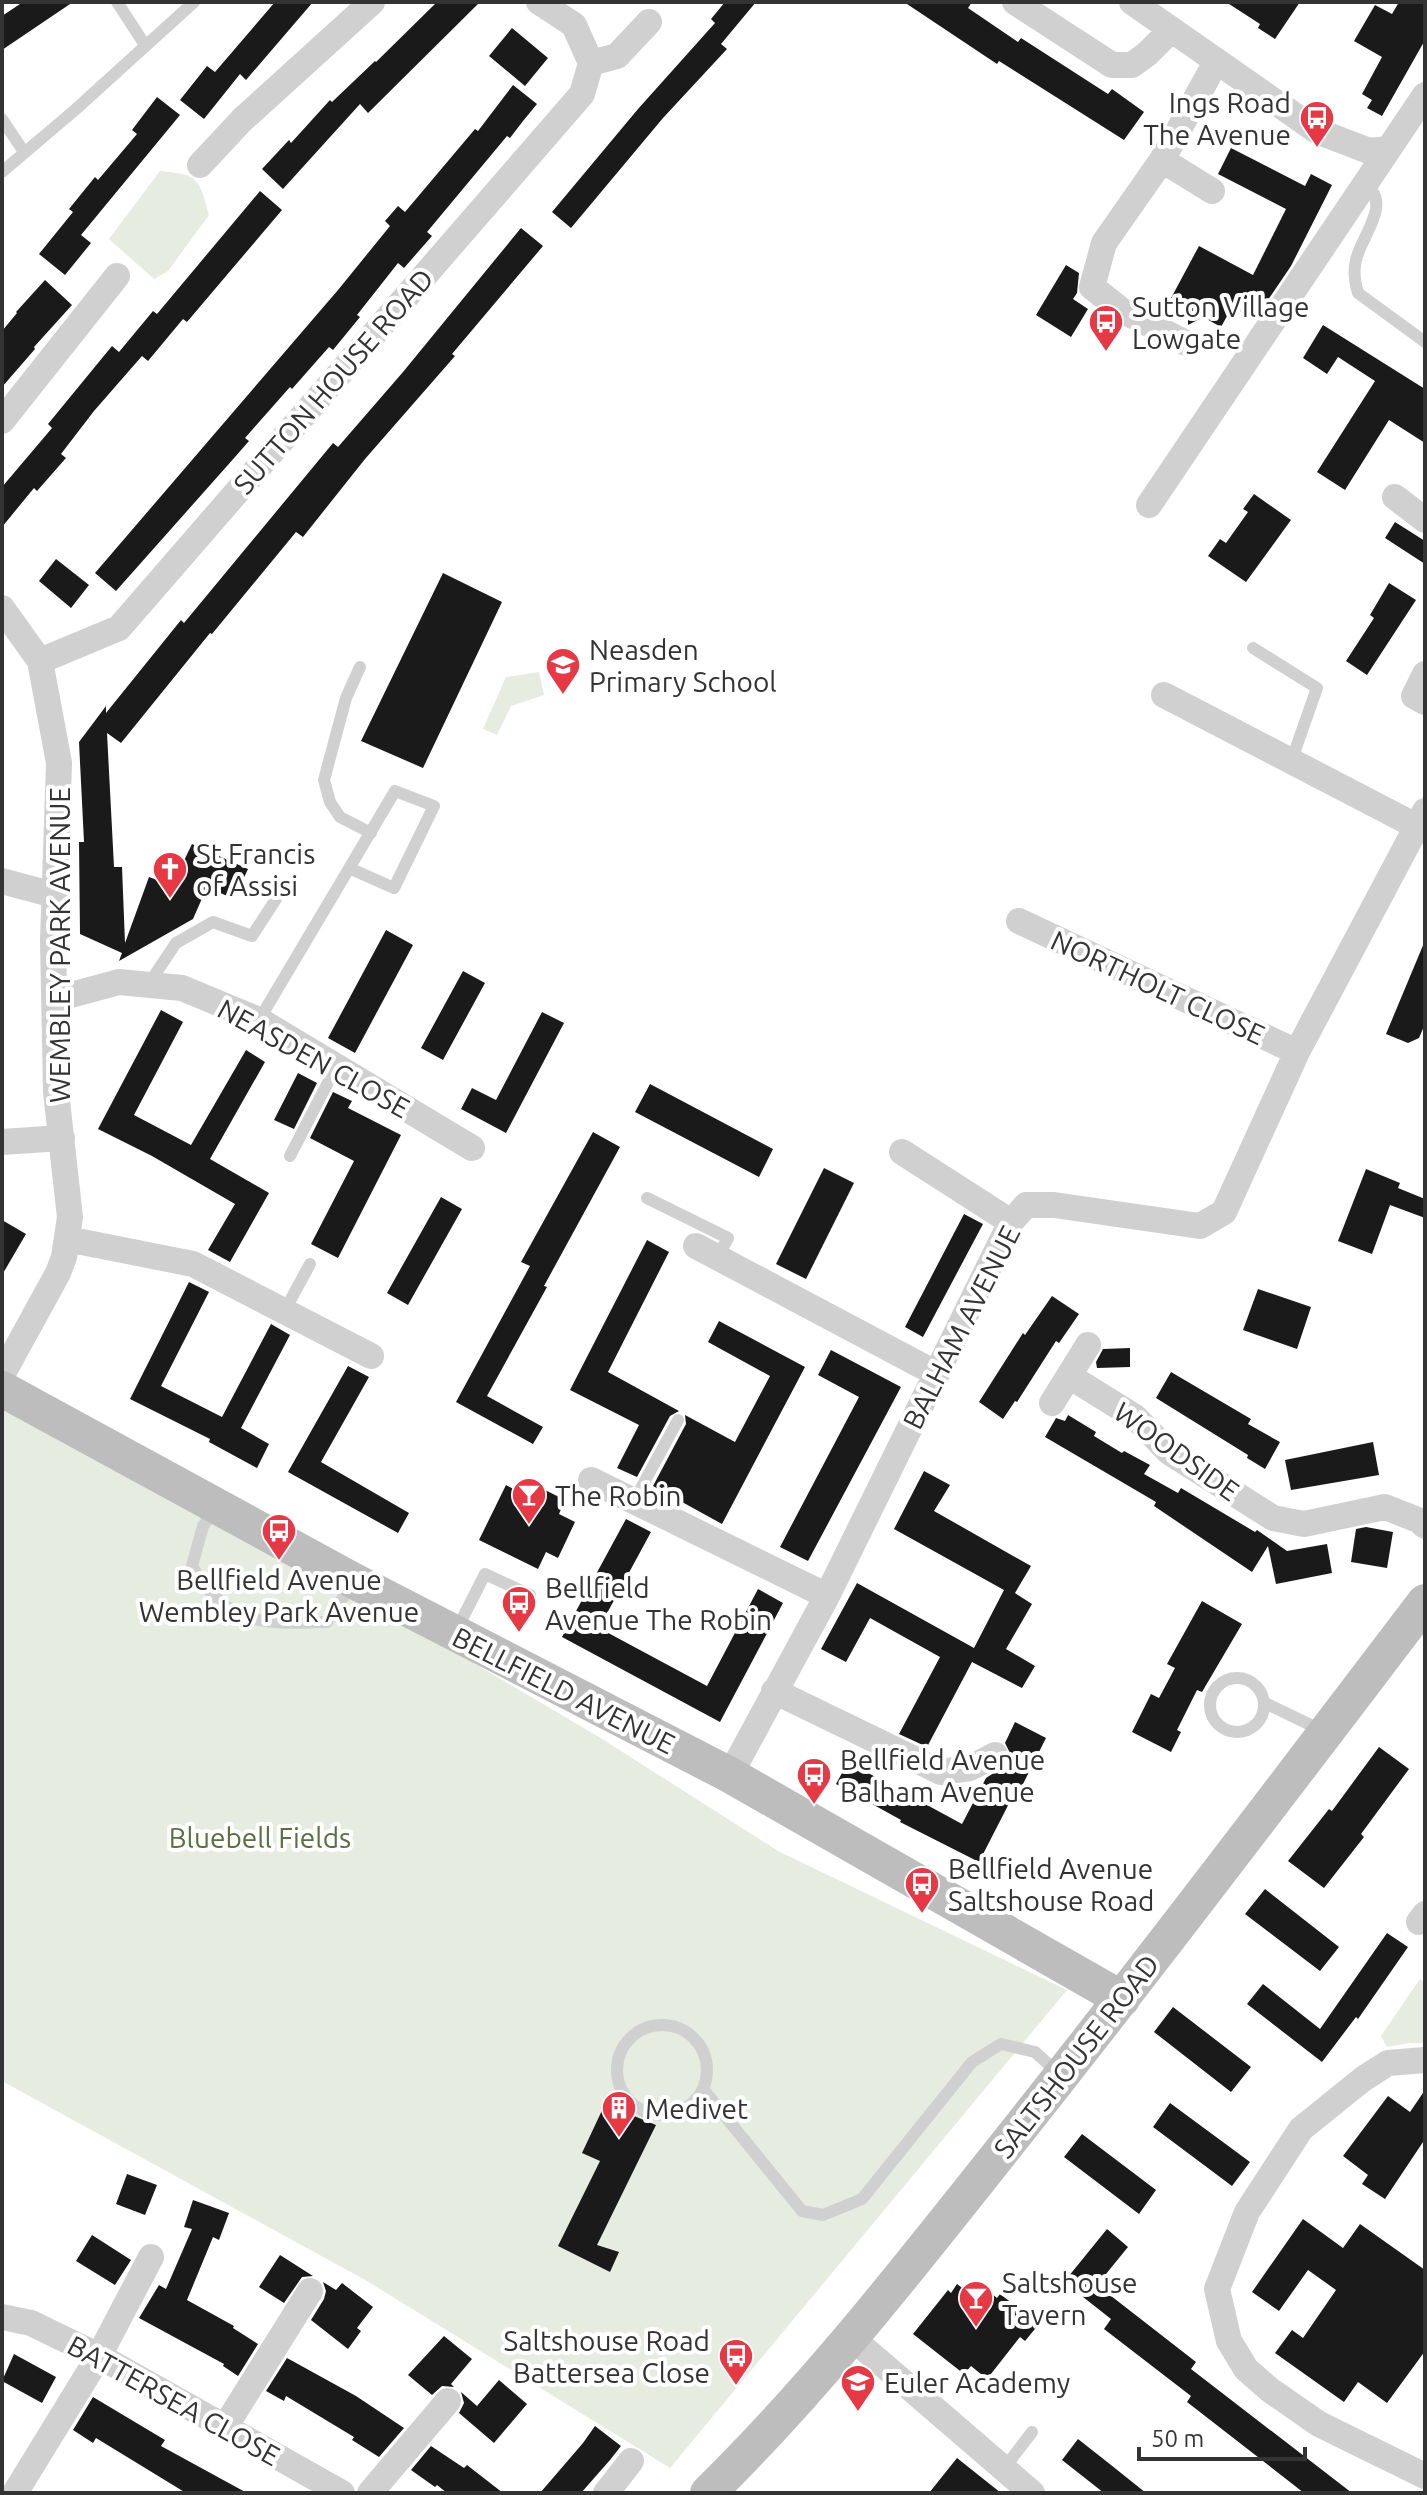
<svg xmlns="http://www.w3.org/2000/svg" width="1427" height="2495" font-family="Ubuntu,sans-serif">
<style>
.green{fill:#e6ecdf}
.building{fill:#1a1a1a}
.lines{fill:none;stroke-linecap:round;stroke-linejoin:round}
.lane{stroke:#d0d0d0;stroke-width:12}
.street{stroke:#d0d0d0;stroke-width:26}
.secondary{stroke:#bdbdbd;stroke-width:36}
.labels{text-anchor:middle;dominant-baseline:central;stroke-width:8;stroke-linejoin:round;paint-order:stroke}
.poi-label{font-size:28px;fill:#333;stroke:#fff;text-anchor:start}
.street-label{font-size:28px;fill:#333;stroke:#fff}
.park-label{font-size:28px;fill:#56703f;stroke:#fff}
</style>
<rect width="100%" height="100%" fill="#fff"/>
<path class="green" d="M 160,171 C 198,175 199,177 209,215 L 168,271 L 154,279 L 109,239 Z
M 539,672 L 544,695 L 511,706 L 497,735 L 483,729 L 506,677 Z
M 2,1408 L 423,1633 L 599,1737 L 778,1851 L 1067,1990 L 670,2468 L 367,2281 L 2,2081 Z
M 1420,1979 L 1425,1983 L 1425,2043 L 1409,2043 L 1387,2047 L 1381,2036 Z"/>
<path class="building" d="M 23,2 L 73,2 L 2,50 L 2,16 Z
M 275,2 L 313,2 L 246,80 L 240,74 L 204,119 L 180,100 L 207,66 L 215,72 Z
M 437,2 L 480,2 L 368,113 L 360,104 L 283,189 L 262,169 L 289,140 L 291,143 L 330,100 L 332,102 L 375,61 L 376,62 Z
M 725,2 L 756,2 L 721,44 L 727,49 L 663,118 L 571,228 L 552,212 L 638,109 L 715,23 L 711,19 Z
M 904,2 L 972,2 L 968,8 L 1018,42 L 1021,38 L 1108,94 L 1112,89 L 1144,112 L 1124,140 L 999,61 L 997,64 Z
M 1226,2 L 1300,2 L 1275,39 L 1258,28 L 1260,24 Z
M 1399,2 L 1425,2 L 1425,40 L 1382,116 L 1367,108 L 1372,100 L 1362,94 L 1382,57 L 1354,41 L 1375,5 L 1392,14 Z
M 512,28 L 548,58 L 525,86 L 489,56 Z
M 513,85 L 537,104 L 523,121 L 510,138 L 507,136 L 427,232 L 432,236 L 404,268 L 398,263 L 357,315 L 360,317 L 333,350 L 329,347 L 292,389 L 290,387 L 245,438 L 249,441 L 235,457 L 116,591 L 95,573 L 338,290 L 390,226 L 385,221 L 398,206 L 405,212 L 475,129 L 478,131 Z
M 157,97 L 180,115 L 81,235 L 91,243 L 65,275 L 39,254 L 73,212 L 69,209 L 95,177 L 98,180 L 137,134 L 132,130 Z
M 1231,148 L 1305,186 L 1311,174 L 1332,185 L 1291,266 L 1255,319 L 1232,307 L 1221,327 L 1203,317 L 1188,325 L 1188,310 L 1170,300 L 1199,246 L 1253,275 L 1286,209 L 1218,174 Z
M 260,191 L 282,210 L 187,322 L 183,319 L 148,361 L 142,356 L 94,411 L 61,454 L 66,458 L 37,491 L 34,488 L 2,527 L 2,487 L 52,428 L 48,424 L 112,346 L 119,352 L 153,311 L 157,314 Z
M 521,228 L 543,246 L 452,354 L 455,356 L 365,459 L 303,537 L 296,532 L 212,634 L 210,633 L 121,743 L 107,733 L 114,867 L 122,867 L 125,943 L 149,877 L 165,883 L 178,873 L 192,844 L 248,869 L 234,899 L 207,887 L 193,919 L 119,961 L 122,953 L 80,934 L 79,842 L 84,842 L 79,742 L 106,706 L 106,713 L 181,620 L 184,623 L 333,443 L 338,447 L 403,372 Z
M 1066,265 L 1079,273 L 1077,293 L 1073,299 L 1088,309 L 1071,337 L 1036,315 Z
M 45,280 L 72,305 L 34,347 L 35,349 L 2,387 L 2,331 L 17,313 L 16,312 Z
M 1323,325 L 1425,389 L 1425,443 L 1389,420 L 1345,490 L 1317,472 L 1375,381 L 1338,357 L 1327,374 L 1303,358 Z
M 1254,494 L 1291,520 L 1246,582 L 1208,556 L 1220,539 L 1226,543 L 1248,512 L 1243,509 Z
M 1395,522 L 1425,541 L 1425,564 L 1385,538 Z
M 56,559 L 89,585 L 71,608 L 39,581 Z
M 443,573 L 502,602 L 423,768 L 361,741 Z
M 1389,583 L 1416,600 L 1367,675 L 1346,661 L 1374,618 L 1370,615 Z
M 386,930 L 413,945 L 355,1053 L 328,1038 Z
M 1424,943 L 1425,1024 L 1419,1038 L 1408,1043 L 1386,1034 Z
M 463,971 L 485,983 L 443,1060 L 421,1048 Z
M 161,1010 L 183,1022 L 134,1115 L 191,1145 L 246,1050 L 265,1062 L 210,1159 L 269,1193 L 230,1262 L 208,1250 L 235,1204 L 152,1156 L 98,1129 Z
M 542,1012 L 564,1023 L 506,1133 L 461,1109 L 472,1088 L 496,1100 Z
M 298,1073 L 317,1083 L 294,1129 L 274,1120 Z
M 650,1084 L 773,1149 L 759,1177 L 635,1112 Z
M 333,1092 L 352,1101 L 348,1108 L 401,1135 L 338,1258 L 311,1244 L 354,1161 L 310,1138 Z
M 593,1132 L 620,1147 L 544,1286 L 547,1287 L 487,1396 L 543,1427 L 533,1444 L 456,1402 L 530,1266 L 521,1262 Z
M 824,1168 L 854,1183 L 806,1279 L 776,1264 Z
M 1366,1169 L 1400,1183 L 1398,1188 L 1425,1199 L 1425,1218 L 1390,1205 L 1372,1254 L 1338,1241 Z
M 441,1197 L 462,1209 L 408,1305 L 387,1293 Z
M 964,1214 L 983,1224 L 923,1337 L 905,1327 Z
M 2,1220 L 26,1234 L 2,1275 Z
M 647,1240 L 669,1252 L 608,1372 L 679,1411 L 670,1416 L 637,1477 L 617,1468 L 639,1425 L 570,1390 Z
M 189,1282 L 209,1292 L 161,1386 L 222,1417 L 271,1324 L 290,1335 L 241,1428 L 269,1444 L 257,1468 L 209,1442 L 210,1439 L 130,1399 Z
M 1258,1289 L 1311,1307 L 1297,1349 L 1243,1330 Z
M 1052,1296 L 1079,1314 L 1059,1343 L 1056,1341 L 1017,1402 L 1015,1401 L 1003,1419 L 979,1402 L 1023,1333 L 1025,1335 Z
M 719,1321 L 805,1367 L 722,1524 L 653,1486 L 686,1424 L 685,1415 L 735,1442 L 770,1376 L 708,1342 Z
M 1130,1348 L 1130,1367 L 1097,1368 L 1096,1362 L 1103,1349 Z
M 831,1350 L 901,1387 L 808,1561 L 780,1547 L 859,1397 L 818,1375 Z
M 348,1366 L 369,1377 L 321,1462 L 409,1513 L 398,1533 L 288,1472 Z
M 1171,1372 L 1251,1419 L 1248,1424 L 1280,1442 L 1265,1469 L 1247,1458 L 1248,1455 L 1156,1398 Z
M 1068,1415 L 1096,1432 L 1094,1436 L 1122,1453 L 1124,1451 L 1150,1465 L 1144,1474 L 1178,1493 L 1181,1488 L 1255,1532 L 1257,1530 L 1287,1551 L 1327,1544 L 1332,1573 L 1276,1584 L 1268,1546 L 1252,1572 L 1154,1506 L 1156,1502 L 1045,1437 L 1056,1418 L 1065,1421 Z
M 1373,1442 L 1379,1475 L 1291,1490 L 1285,1460 Z
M 924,1471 L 950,1485 L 934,1511 L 1031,1566 L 1015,1593 L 1032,1604 L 1006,1649 L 1035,1666 L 1022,1688 L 972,1662 L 927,1747 L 899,1734 L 940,1657 L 870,1618 L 846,1662 L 821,1649 L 857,1583 L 974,1648 L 1004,1590 L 894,1529 Z
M 525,1480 L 565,1500 L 559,1514 L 575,1522 L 558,1558 L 546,1552 L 538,1569 L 479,1540 L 506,1485 L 519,1492 Z
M 626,1519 L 651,1532 L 599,1628 L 707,1686 L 758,1589 L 783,1603 L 720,1722 L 562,1637 Z
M 1366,1527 L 1393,1532 L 1387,1568 L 1351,1562 L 1356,1529 Z
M 1202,1601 L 1242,1624 L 1202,1692 L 1197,1690 L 1177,1730 L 1181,1732 L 1171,1752 L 1132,1732 L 1151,1694 L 1159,1698 L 1175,1668 L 1167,1664 Z
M 1015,1722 L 1046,1738 L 1022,1786 L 1019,1784 L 979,1862 L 900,1822 L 901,1820 L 836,1784 L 848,1762 L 962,1824 L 986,1778 L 1009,1763 L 1011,1755 L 1005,1743 Z
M 1379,1747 L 1409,1769 L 1361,1834 L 1364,1837 L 1324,1888 L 1288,1861 L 1329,1809 L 1332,1811 Z
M 1265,1889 L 1339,1947 L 1320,1971 L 1245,1914 Z
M 1387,1933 L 1408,1947 L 1358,2019 L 1356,2017 L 1322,2062 L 1247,2004 L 1263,1984 L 1320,2029 Z
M 1173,2007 L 1251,2067 L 1231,2092 L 1154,2032 Z
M 1425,2090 L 1425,2139 L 1385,2199 L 1362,2184 L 1368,2175 L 1343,2156 L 1388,2096 L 1410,2112 Z
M 1170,2103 L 1250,2162 L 1232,2186 L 1153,2127 Z
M 605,2104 L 656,2125 L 597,2245 L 619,2252 L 610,2272 L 558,2246 L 600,2161 L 582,2153 Z
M 1082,2134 L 1156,2190 L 1139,2214 L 1064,2157 Z
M 127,2174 L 157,2185 L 145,2215 L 116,2204 Z
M 193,2200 L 229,2213 L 219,2240 L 213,2237 L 187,2300 L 234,2326 L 233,2328 L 258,2344 L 238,2376 L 223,2366 L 224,2364 L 139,2318 L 159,2285 L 166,2289 L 192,2229 L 184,2227 Z
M 1303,2219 L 1343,2248 L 1360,2224 L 1425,2270 L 1425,2351 L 1387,2403 L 1358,2382 L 1344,2402 L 1275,2353 L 1292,2330 L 1303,2338 L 1336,2290 L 1308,2270 L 1279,2311 L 1252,2292 Z
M 1107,2229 L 1128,2247 L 1097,2285 L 1196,2362 L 1191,2369 L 1352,2493 L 1304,2493 L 1187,2402 L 1191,2396 L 1104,2329 L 1111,2319 L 1064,2282 Z
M 92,2235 L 131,2260 L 115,2285 L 76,2261 Z
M 280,2255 L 313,2276 L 302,2277 L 284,2303 L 259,2287 Z
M 323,2282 L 336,2290 L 342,2283 L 373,2307 L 357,2328 L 361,2331 L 348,2349 L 311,2320 L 324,2299 L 326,2291 Z
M 978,2283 L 997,2298 L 1000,2294 L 1039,2324 L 1025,2341 L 1020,2337 L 987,2379 L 971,2366 L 964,2374 L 913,2334 L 948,2290 L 951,2293 L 957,2284 L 969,2293 Z
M 444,2336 L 472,2359 L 451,2384 L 454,2387 L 442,2386 L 432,2395 L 408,2375 Z
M 14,2354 L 56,2377 L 42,2403 L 2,2381 Z
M 287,2358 L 356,2396 L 404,2428 L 379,2457 L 352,2440 L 354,2437 L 286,2396 L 284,2401 L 266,2391 Z
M 499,2380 L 527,2404 L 494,2443 L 459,2413 L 464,2403 L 461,2392 L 477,2406 Z
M 93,2397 L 165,2440 L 161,2446 L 247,2493 L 186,2493 L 96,2438 L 93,2443 L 73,2430 Z
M 595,2426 L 621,2446 L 610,2460 L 581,2493 L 540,2493 L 583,2443 Z
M 1078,2439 L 1111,2465 L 1146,2493 L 1104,2493 L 1062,2460 Z
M 431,2446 L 464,2468 L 467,2465 L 503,2493 L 447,2493 L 437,2485 L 435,2487 L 411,2470 Z
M 957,2458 L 1001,2493 L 929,2493 Z"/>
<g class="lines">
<path class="lane" d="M 117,2 L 145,45
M 2,119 L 24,152
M 2,172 L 76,109 L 194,2
M 1365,184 C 1393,204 1361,236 1356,260 C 1353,271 1355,283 1358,293 L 1425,342
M 1253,648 L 1317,688 L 1291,762
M 360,667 L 346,698 L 324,780 L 330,802 L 340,817 L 371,833
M 148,985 L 176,943 L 213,922 L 252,936 L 276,899
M 259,1020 L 395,791 L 434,806 L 394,888 L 351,869
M 290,1156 L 336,1067
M 647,1198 L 728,1238 L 717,1258
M 285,1310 L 310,1264
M 634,1501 L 678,1420
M 215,1510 L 203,1526 L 192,1566 C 227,1626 262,1624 327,1622 L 352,1584
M 456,1631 L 485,1574 L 530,1595
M1210 1705a27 27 0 1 1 54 0a27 27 0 1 1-54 0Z
M 1265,1703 L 1323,1731
M617 2070a45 45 0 1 1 90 0a45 45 0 1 1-90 0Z
M 703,2089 L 802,2211 L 823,2215 L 862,2199 L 972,2062 L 1001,2044 L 1035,2052 L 1058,2073
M 1003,2470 L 1032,2432"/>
<path class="street" d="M 1015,2 L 1112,65 L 1132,65 L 1147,54 L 1171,30
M 1132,2 L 1317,131 L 1369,151 L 1388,149
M 591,63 L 617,56 L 649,22
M 1162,160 L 1212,191
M 200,165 L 242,120 L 372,2
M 1186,343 L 1121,310 L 1092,287 L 1104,243 L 1162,160 L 1216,62
M 2,421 L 117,276
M 1395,497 L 1425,520
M 1149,505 L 1425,95
M 2,608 L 40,661 L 59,763 L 53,941 L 56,1092 L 70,1217 L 64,1257 L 58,1273 L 2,1375
M 40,661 L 119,628 L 582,94 L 591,63 L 574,25 L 539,2
M 1425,674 L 1414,696 L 1425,702
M 1164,695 L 1416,826
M 2,881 L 54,895
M 1019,921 L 1297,1052
M 56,999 L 119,982 L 182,988 L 259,1020 L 472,1148
M 2,1142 L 62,1138
M 902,1152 L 1011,1222
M 67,1239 L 193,1264 L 371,1356
M 696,1246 L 937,1374
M 1069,1376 L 1135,1417 L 1169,1452 L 1273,1518 L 1304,1524 L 1385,1507 L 1418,1520 L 1425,1526
M 1052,1403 L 1088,1345
M 591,1480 L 827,1596
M 774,1691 L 941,1772 L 970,1768 L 995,1755
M 730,1775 L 827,1596 L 1011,1222 L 1026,1205 L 1054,1205 L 1200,1226 L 1224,1212 L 1297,1052 L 1425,811
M 1419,1922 L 1425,1914
M 1425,2060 L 1388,2063 L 1363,2079 L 1301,2129 L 1247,2212 L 1217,2289 L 1229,2341 L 1246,2369 L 1270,2390 L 1319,2424 L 1425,2476
M 2,2317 L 31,2323 L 99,2356 L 342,2493
M 852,2338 L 1032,2493
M 225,2427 L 310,2291
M 15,2493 L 99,2356 L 151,2257
M 370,2493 L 448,2401
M 606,2493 L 631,2461"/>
<path class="secondary" d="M 2,1389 L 354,1581 L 730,1775 L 1122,1999
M 708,2493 C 815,2388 907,2270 1000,2153 C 1144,1972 1284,1787 1425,1602"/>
</g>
<defs>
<symbol id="bus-pin" viewBox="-11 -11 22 30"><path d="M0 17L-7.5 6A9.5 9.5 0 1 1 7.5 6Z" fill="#e63946" stroke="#fff"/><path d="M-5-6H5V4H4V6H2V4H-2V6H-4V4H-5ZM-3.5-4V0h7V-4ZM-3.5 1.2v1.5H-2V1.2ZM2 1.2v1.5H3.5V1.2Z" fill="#fff"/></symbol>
<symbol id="school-pin" viewBox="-11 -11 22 30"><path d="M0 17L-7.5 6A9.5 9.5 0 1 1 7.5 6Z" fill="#e63946" stroke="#fff"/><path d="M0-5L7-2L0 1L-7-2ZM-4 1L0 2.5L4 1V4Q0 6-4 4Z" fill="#fff"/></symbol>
<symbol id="church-pin" viewBox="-11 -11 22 30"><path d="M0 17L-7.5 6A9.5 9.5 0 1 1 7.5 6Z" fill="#e63946" stroke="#fff"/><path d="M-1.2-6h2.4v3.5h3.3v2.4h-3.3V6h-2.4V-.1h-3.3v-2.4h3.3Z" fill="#fff"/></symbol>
<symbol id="bar-pin" viewBox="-11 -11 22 30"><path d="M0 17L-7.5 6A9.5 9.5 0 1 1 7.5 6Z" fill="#e63946" stroke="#fff"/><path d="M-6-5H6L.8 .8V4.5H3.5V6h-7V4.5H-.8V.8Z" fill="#fff"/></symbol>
<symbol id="building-pin" viewBox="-11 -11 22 30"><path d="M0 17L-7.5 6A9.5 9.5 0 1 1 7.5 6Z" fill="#e63946" stroke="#fff"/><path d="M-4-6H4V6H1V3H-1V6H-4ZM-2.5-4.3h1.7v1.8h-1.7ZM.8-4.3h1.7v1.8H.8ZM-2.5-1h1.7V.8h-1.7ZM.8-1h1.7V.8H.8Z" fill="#fff"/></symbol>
</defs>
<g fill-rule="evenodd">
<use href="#bus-pin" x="1297" y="98" width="40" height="54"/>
<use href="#bus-pin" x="1086" y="302" width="40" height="54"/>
<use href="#school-pin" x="543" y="645" width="40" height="54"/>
<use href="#church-pin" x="150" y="849" width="40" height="54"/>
<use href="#bar-pin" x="509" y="1475" width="40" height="54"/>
<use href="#bus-pin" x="259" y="1511" width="40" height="54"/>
<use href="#bus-pin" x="499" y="1583" width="40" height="54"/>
<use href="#bus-pin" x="794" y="1755" width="40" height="54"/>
<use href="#bus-pin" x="902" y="1864" width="40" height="54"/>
<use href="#building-pin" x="599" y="2088" width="40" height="54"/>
<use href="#bar-pin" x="956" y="2278" width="40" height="54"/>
<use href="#bus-pin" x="716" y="2336" width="40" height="54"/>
<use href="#school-pin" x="838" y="2362" width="40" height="54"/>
</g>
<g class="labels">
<g class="poi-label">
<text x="1291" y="102" text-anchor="end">Ings Road<tspan x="1291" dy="32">The Avenue</tspan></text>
<text x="1132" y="306">Sutton Village<tspan x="1132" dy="32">Lowgate</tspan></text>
<text x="589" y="649">Neasden<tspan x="589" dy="32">Primary School</tspan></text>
<text x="196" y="853">St Francis<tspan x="196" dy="32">of Assisi</tspan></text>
<text x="555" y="1495">The Robin</text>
<text x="279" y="1579" text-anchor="middle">Bellfield Avenue<tspan x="279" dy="32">Wembley Park Avenue</tspan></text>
<text x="545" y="1587">Bellfield<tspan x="545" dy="32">Avenue The Robin</tspan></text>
<text x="840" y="1759">Bellfield Avenue<tspan x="840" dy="32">Balham Avenue</tspan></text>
<text x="948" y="1868">Bellfield Avenue<tspan x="948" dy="32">Saltshouse Road</tspan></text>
<text x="645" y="2108">Medivet</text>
<text x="1002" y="2282">Saltshouse<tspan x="1002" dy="32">Tavern</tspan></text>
<text x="710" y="2340" text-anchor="end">Saltshouse Road<tspan x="710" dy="32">Battersea Close</tspan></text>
<text x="884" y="2382">Euler Academy</text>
</g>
<g class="street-label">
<text transform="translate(333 381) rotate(-49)">SUTTON HOUSE ROAD</text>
<text transform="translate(59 945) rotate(-90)">WEMBLEY PARK AVENUE</text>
<text transform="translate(1158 987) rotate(25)">NORTHOLT CLOSE</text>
<text transform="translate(314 1058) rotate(29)">NEASDEN CLOSE</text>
<text transform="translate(961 1327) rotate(-63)">BALHAM AVENUE</text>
<text transform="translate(1177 1451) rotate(36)">WOODSIDE</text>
<text transform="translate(564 1690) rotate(27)">BELLFIELD AVENUE</text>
<text transform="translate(1076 2056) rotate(-52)">SALTSHOUSE ROAD</text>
<text transform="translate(174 2400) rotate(29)">BATTERSEA CLOSE</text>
</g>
<g class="park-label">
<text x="260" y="1837">Bluebell Fields</text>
</g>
</g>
<rect width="1427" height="2495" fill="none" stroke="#333333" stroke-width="8"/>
<path d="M1139 2447v12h166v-12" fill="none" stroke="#333333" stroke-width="4"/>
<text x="1151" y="2447" font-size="24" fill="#333333" stroke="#ffffff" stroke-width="6" paint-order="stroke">50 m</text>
</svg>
